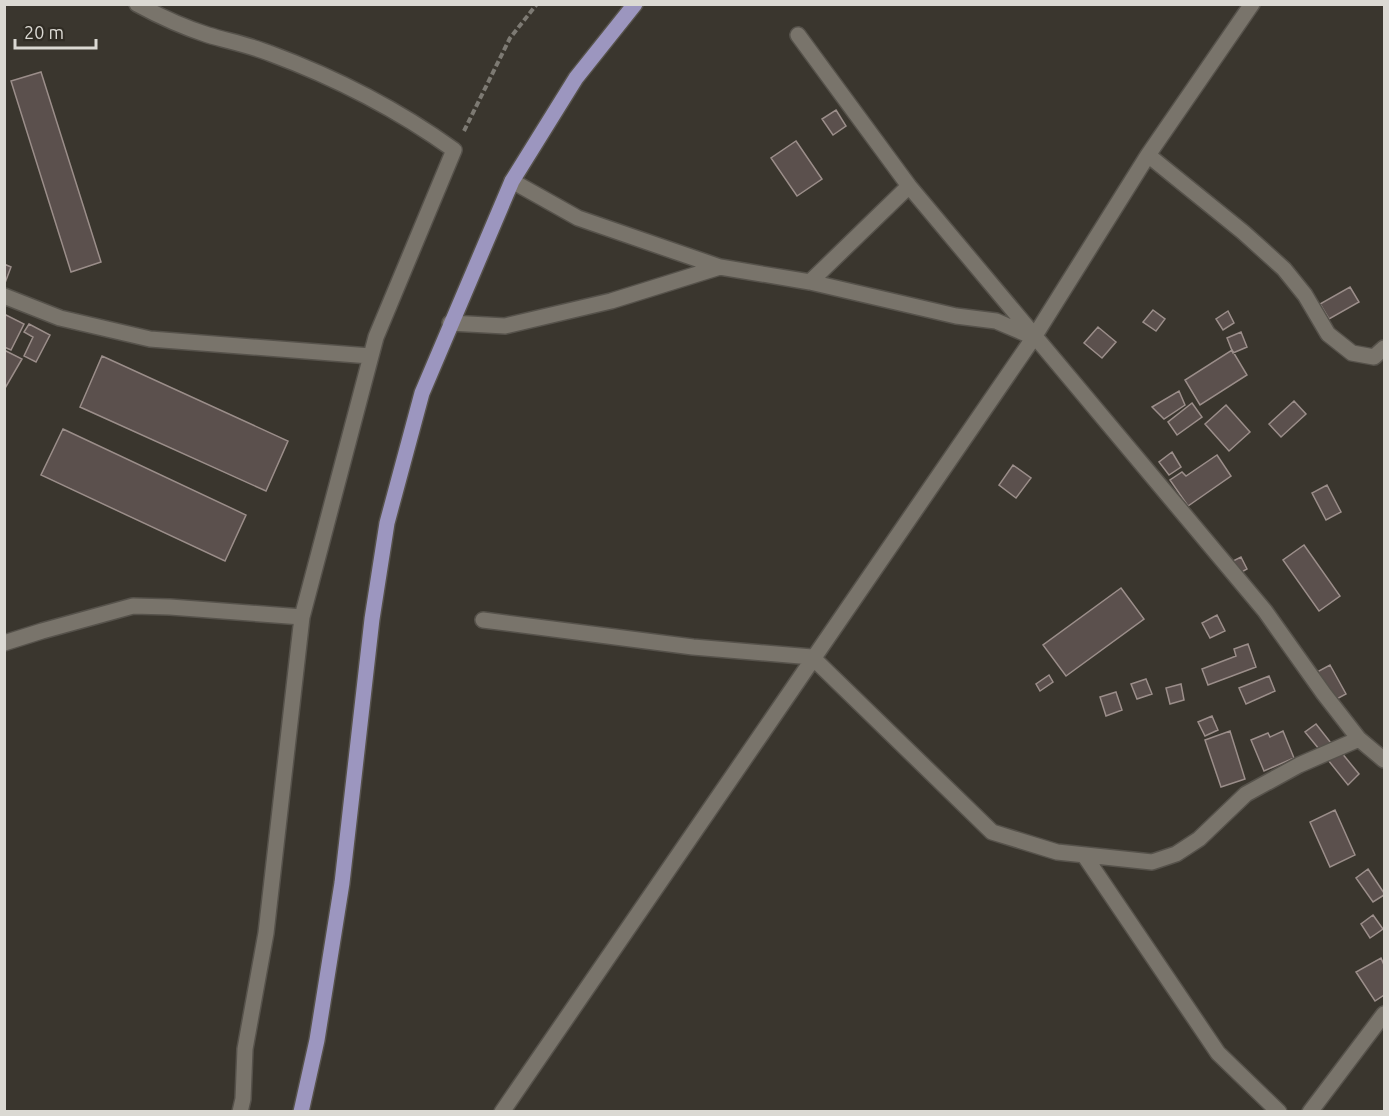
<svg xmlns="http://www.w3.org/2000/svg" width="1389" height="1116" font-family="Ubuntu,sans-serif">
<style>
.building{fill:#5b504d;stroke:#9b8e8a;stroke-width:1.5}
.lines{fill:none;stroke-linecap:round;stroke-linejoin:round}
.minor-casing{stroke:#56524b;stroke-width:18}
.major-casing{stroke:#56524b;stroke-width:18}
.path{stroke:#7d7a73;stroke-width:4;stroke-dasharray:6 3;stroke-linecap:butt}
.minor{stroke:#79746b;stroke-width:15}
.major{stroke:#9c96bf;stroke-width:15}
</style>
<rect width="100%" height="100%" fill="#3a362e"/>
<path class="building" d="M 41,72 L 101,262 L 71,272 L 11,81 Z
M 836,110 L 846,126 L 833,135 L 822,119 Z
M 796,141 L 822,179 L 797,196 L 771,158 Z
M 4,264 L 11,267 L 5,283 L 4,282 Z
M 1350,287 L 1359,302 L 1329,319 L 1320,304 Z
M 1153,310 L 1165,319 L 1156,331 L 1143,322 Z
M 1228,311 L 1234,323 L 1223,330 L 1216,319 Z
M 4,314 L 24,324 L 11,350 L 4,347 Z
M 29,324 L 50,335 L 36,362 L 24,356 L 33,337 L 24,332 Z
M 1098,327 L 1116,342 L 1102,358 L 1084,343 Z
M 1241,332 L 1247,347 L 1233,353 L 1227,338 Z
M 4,350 L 22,359 L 4,390 Z
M 1232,350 L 1247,375 L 1200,405 L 1185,380 Z
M 102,356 L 288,441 L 266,491 L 80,407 Z
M 1179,391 L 1185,405 L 1164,419 L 1152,407 Z
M 1294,401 L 1306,414 L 1281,437 L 1269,424 Z
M 1192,403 L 1202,417 L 1177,435 L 1168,422 Z
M 1226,405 L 1250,432 L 1229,451 L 1205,424 Z
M 63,429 L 246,515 L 225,561 L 41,475 Z
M 1172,452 L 1181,467 L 1169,475 L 1159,462 Z
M 1217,455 L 1231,476 L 1188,506 L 1170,480 L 1182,472 L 1186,476 Z
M 1013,465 L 1031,478 L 1016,498 L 999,485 Z
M 1327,485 L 1341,512 L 1326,520 L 1312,493 Z
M 1304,545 L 1340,596 L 1319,611 L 1283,560 Z
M 1241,557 L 1247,569 L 1240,573 L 1233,561 Z
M 1121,588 L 1144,619 L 1066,676 L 1043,645 Z
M 1217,615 L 1225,631 L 1210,638 L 1202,623 Z
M 1248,644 L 1256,667 L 1208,685 L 1202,669 L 1236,656 L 1234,649 Z
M 1330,665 L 1346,694 L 1333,701 L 1317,672 Z
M 1049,675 L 1053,682 L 1040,691 L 1036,684 Z
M 1269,676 L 1275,691 L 1246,704 L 1239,688 Z
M 1146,679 L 1152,694 L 1137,699 L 1131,684 Z
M 1181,684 L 1184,700 L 1170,704 L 1166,688 Z
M 1116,692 L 1122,710 L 1106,716 L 1100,697 Z
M 1212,716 L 1218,730 L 1205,736 L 1198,722 Z
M 1316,724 L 1331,743 L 1319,749 L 1305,732 Z
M 1230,731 L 1245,779 L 1221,787 L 1205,740 Z
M 1283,731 L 1294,758 L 1264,771 L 1251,740 L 1268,733 L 1270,737 Z
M 1341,752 L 1359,774 L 1348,785 L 1328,760 Z
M 1335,810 L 1355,855 L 1330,867 L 1310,822 Z
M 1368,869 L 1384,893 L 1384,895 L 1373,902 L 1356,878 Z
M 1373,915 L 1383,929 L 1370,938 L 1361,924 Z
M 1381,958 L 1384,965 L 1384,995 L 1375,1001 L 1356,972 Z"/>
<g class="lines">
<defs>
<path id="minor" d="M 137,4 C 159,16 183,27 208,35 C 228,41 249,45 269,53 C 334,77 397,109 454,150 L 376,337 L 302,617 L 266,933 L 245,1049 L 243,1099 L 240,1112
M 798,35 L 909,186 L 1265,611 L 1324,694 L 1359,739 L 1384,760
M 1148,155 L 1243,232 L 1284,269 L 1305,295 L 1328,334 L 1352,353 L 1374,357 L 1384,348
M 512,181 L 578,218 L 720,267
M 810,282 L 909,186
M 4,296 L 60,318 L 150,339 L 370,356
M 450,323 L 505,326 L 611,301 L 720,267 L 810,282 L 956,316 L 996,321 L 1031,336
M 483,620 L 693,647 L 812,657 L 992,832 L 1057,852 L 1152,862 L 1176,854 L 1199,839 L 1246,794 L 1299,765 L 1359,739
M 4,643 L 42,631 L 133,606 L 170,607 L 302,617
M 1084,855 L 1218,1053 L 1279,1112
M 502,1112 L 1034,337 L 1148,155 L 1252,4
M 1310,1112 L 1384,1014"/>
<path id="major" d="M 301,1112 L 317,1040 L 342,883 L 372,619 L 387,523 L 422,393 L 512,181 L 576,78 L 635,4"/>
</defs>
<use href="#minor" class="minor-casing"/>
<use href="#major" class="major-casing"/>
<path class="path" d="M 464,131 L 510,38 L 537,4"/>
<use href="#minor" class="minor"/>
<use href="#major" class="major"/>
</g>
<rect width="1389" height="1116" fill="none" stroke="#dbd9d3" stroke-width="12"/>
<path d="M15 39v9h81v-9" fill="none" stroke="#dbd9d3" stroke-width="3"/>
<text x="24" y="39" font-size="18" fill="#dbd9d3" stroke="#302c24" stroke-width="4.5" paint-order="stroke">20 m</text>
</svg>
